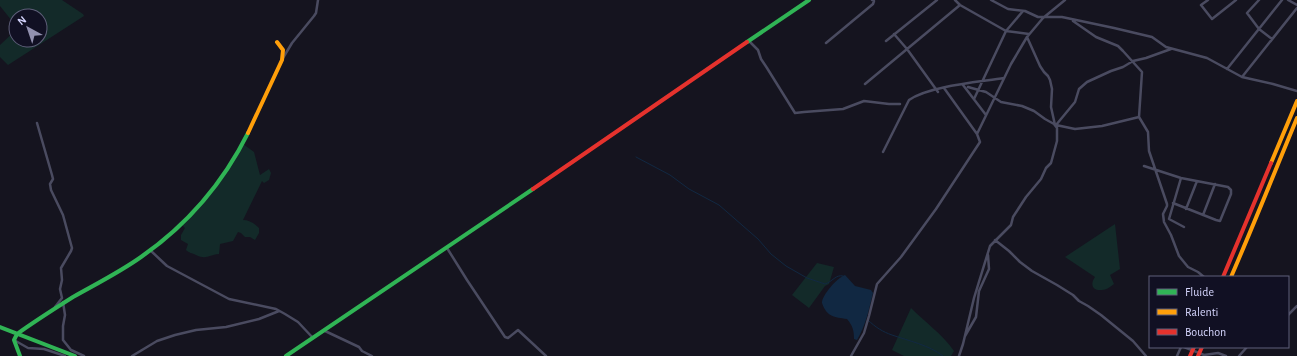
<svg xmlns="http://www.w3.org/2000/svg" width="1297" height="356" font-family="'Alegreya Sans',sans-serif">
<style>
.green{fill:#132a29}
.water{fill:#112842}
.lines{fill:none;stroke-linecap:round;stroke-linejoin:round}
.stream{stroke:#112842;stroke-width:1}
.street{stroke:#4a4b60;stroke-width:2.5}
.fast{stroke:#30b455;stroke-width:4}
.slow{stroke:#ff9f0a;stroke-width:4}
.jam{stroke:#e5322d;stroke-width:4}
</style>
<rect width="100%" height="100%" fill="#15141f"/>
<path class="green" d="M 0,0 L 62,0 L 83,14 L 84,16 L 8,65 L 0,57 L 0,45 L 16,30 L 16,40 L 40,40 L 40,16 L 16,16 L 16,26 L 0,6 Z
M 243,144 L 254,152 L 260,175 L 269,169 L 271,173 L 269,180 L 264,183 L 262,181 L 243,220 C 249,220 254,223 259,228 L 259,233 L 255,240 L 250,237 L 245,237 L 241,233 L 238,232 L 233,241 L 220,244 L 219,254 C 209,255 206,260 196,255 C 192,253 189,253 186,250 L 188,244 L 181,240 L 181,235 L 185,228 L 181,224 L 215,187 Z
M 1115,224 L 1120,269 L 1110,275 L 1114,284 C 1110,287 1106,290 1102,290 C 1092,291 1090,284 1095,277 L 1065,257 Z
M 817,263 L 834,267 L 829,284 L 825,286 L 809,308 L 792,295 Z
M 911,308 C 925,322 942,334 954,351 L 951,356 L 904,356 L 892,350 Z"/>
<path class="water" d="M 845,275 L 855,286 L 871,290 L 873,293 C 869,309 866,325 857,340 L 854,339 C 854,331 853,326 847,319 C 834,317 827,317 822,303 C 822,295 837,278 845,275 Z"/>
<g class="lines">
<path class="stream" d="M 636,157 L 670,175 L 689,189 L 719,205 L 758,239 L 771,254 L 786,266 L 807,278 L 825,284 C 832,282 836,274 843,276
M 868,320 C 875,327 883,332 892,335 C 909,341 929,345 943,356"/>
<path class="street" d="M 955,0 L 960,5 L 1006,31 L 1029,34
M 991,0 L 1008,9 L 1025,11 L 1038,17 L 1062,17 L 1114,28 L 1152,37 L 1166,47 L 1207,58 L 1242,77 L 1273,84 L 1297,91
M 1208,0 L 1201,5 L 1212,19 L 1236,0
M 1259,0 L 1247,13 L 1259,29 L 1272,39
M 1288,0 L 1297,5
M 1073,21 L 1096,37 L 1118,46 L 1123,51 L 1142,72 L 1139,117 L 1148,132 L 1149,151 L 1167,204 L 1167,206 L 1163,214 L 1164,222 L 1171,235 L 1179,256 L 1188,267 L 1198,272 L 1204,277
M 894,34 L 907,49 L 938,92
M 1027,37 L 1040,66 L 1044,72 L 1048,76 L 1050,80 L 1052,89 L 1051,107 L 1055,125
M 749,41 L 758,50 L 761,59 L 767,68 L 795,113 L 804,112 L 843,109 L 864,101 L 889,104 L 900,104
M 886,41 L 937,0
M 826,43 L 873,4 L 874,1 L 872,0
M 283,58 L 292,43 L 314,16 L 316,13 L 318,0
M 1227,69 L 1282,0
M 1242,77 L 1297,8
M 865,84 L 960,5
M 963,85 L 986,115
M 974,99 L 1006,31 L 1023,11
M 37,123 L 52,175 L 53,179 L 50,184 L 51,190 L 63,215 L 72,248 L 71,251 L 61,268 L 62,280 L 60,289 L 62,298 L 55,307
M 1056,125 L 1075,102 L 1079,89 L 1087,82 L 1111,71 L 1123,67 L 1133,61 L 1146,58 L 1171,49
M 1056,125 L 1075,129 L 1102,126 L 1139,117
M 977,134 L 1011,64 L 1027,37 L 1043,18 L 1065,0
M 883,152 L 909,100 C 928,86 980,82 1004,78
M 1144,166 L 1181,178 L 1228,187 L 1231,190 L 1231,194 L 1220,221 L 1216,220 L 1173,203
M 1181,178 L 1169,219 L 1184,227
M 1186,209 L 1197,181
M 1203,215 L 1215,184
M 995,240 L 1009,251 L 1020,262 L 1032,271 L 1057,285 L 1073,295 L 1079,301 L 1088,306 L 1101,315 L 1133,341 L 1146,356
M 447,248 L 467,280 L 505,337 L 508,338 L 518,330 L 546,356
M 150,250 L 167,266 L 229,299 L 276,309 L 285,314 L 298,322 L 313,338
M 63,302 L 65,315 L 63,326 L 63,340 L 71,350 L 84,356
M 1288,315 L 1297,306
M 325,331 L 359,347 L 362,351 L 372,356
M 965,336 L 976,317 L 979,291 L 989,269 L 988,255
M 14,340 L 28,348 L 44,349 L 65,356
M 1184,347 L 1204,355 L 1218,353 L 1226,356
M 132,356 L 157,341 L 175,335 L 196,330 L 226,327 L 259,319 L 279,311
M 851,356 L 864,333 L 869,316 L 877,284 L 901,257 L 936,209 L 980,142 L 977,134 L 944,88
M 959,356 L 963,344 L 974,298 L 990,246 L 1011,225 L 1013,217 L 1026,197 L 1041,179 L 1046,168 L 1051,163 L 1057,141 L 1057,128 L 1054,124 L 1045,119 L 1034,111 L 1022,106 L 1001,102 L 986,92 L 968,87
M 1177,356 L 1181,347
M 1239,356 L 1247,347"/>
<path class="fast" d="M 747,42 L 809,0
M 0,327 L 75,356
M 20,356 L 14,340 L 17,334 C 35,321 54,309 73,297 C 96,284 120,272 141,257 C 187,225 223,183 248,133
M 286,356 L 533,189"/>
<path class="slow" d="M 248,133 L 282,60 L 283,50 L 277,42
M 1271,163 L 1297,101
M 1231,277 C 1254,224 1275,171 1297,118"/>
<path class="jam" d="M 533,189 L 747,42
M 1223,277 L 1271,163
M 1190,356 L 1194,347
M 1198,356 L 1202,347"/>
</g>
<rect x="1149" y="276" width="140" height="72" fill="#111023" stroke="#5f5f7a"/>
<rect x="1157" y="289" width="20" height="6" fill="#30b455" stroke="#5f5f7a"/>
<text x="1185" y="296" font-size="12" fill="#d5d5fd">Fluide</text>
<rect x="1157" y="309" width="20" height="6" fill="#ff9f0a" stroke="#5f5f7a"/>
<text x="1185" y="316" font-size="12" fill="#d5d5fd">Ralenti</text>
<rect x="1157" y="329" width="20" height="6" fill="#e5322d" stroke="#5f5f7a"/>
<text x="1185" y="336" font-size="12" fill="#d5d5fd">Bouchon</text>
<g transform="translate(28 28) rotate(320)"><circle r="19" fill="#111023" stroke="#5f5f7a"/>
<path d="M0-3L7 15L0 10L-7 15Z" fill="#9291af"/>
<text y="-6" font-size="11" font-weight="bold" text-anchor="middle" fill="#d5d5fd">N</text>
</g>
</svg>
